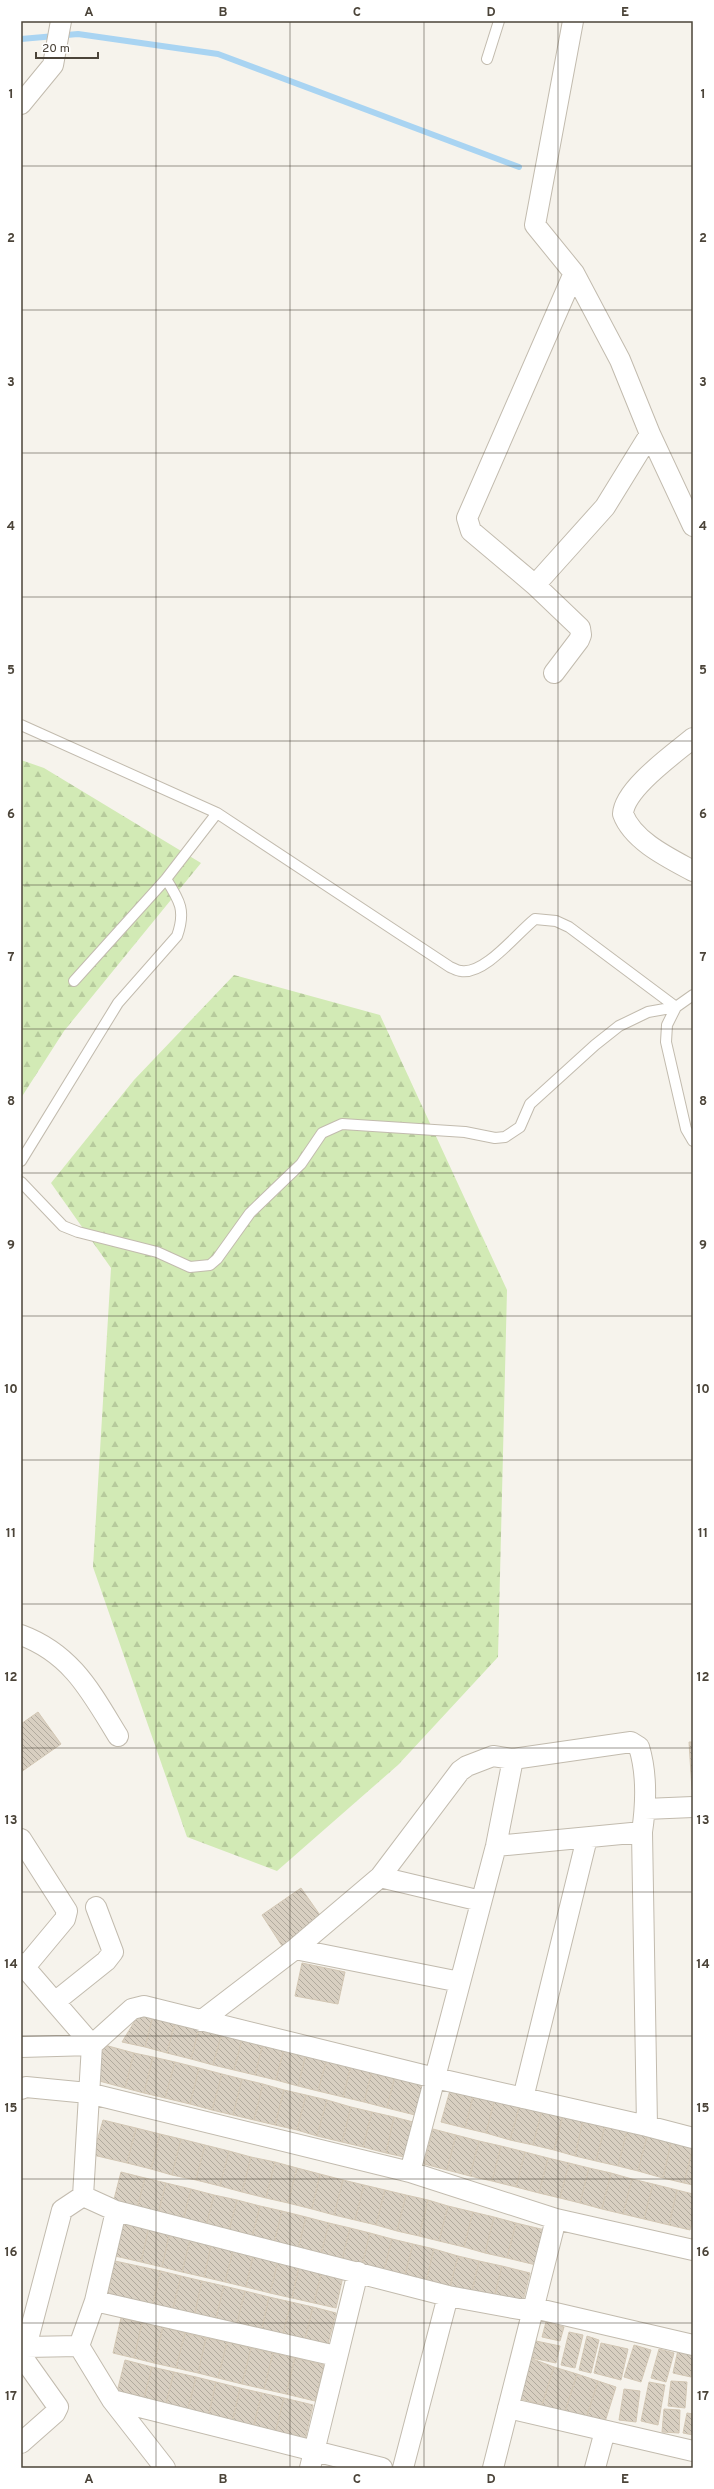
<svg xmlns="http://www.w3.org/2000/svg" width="714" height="2489" font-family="Overpass,sans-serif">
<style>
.forest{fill:url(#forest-firs)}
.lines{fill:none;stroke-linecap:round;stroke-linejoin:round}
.stream{stroke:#a9d4f2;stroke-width:6}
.building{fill:url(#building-back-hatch);stroke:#d3c7b4}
.lane-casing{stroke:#c2bbae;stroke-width:12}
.street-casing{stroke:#c2bbae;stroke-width:22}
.lane{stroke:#fff;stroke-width:10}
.street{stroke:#fff;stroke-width:20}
.grid{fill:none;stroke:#4b4439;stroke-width:1;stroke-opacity:0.55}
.neatline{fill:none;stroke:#4b4439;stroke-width:1.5}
.grid-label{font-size:13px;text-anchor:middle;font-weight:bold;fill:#4b4439}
</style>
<defs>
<pattern id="forest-firs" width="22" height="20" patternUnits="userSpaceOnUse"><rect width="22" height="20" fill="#d2eab5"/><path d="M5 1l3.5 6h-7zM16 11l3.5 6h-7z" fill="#b6ca9c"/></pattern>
<pattern id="building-back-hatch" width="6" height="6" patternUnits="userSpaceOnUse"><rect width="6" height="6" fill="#d8cfc1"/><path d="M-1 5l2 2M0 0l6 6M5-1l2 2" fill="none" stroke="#b1aa9e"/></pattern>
</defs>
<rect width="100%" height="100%" fill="#f6f3ec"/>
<path class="forest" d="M 21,760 L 44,768 L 201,863 L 64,1031 L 21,1098 Z
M 234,975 L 380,1015 L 507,1290 L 498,1657 L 398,1765 L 277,1871 L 187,1837 L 93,1567 L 111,1268 L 51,1183 L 134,1080 Z"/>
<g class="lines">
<path class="stream" d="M 21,39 L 78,34 L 218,54 L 519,167"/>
</g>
<path class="building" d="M 38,1712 L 61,1744 L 21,1772 L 21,1724 Z
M 689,1742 L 693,1742 L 693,1790 L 692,1790 Z
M 301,1888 L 322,1918 L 282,1946 L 262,1915 Z
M 302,1963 L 345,1972 L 338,2004 L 295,1996 Z
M 142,2009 L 154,2012 L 145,2047 L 122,2042 Z
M 154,2012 L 176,2018 L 167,2053 L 145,2047 Z
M 176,2018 L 200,2024 L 191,2059 L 167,2053 Z
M 200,2024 L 223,2029 L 213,2065 L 191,2059 Z
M 223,2029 L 243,2035 L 234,2070 L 213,2065 Z
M 243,2035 L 264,2040 L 255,2075 L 234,2070 Z
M 264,2040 L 285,2045 L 276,2080 L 255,2075 Z
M 101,2044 L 134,2053 L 125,2088 L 92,2079 Z
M 285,2045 L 307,2050 L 298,2086 L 276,2080 Z
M 307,2050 L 328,2055 L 318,2091 L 298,2086 Z
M 134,2053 L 153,2057 L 144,2093 L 125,2088 Z
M 328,2055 L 352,2062 L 343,2097 L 318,2091 Z
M 153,2057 L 175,2062 L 165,2098 L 144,2093 Z
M 175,2062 L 199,2068 L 190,2104 L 165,2098 Z
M 352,2062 L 373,2067 L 364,2102 L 343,2097 Z
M 373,2067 L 396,2072 L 387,2108 L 364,2102 Z
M 199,2068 L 222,2074 L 212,2110 L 190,2104 Z
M 396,2072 L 424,2080 L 415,2115 L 387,2108 Z
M 222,2074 L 242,2079 L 233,2115 L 212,2110 Z
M 242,2079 L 263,2084 L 254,2120 L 233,2115 Z
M 263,2084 L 284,2090 L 275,2125 L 254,2120 Z
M 451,2087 L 474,2093 L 465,2128 L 441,2122 Z
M 284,2090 L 306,2095 L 297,2130 L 275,2125 Z
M 474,2093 L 495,2098 L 486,2133 L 465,2128 Z
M 306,2095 L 327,2100 L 317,2136 L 297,2130 Z
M 495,2098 L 520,2104 L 510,2140 L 486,2133 Z
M 327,2100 L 351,2107 L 342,2142 L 317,2136 Z
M 520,2104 L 542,2110 L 533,2145 L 510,2140 Z
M 351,2107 L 372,2112 L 363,2147 L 342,2142 Z
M 542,2110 L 563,2115 L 554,2150 L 533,2145 Z
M 372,2112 L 394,2117 L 386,2153 L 363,2147 Z
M 563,2115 L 583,2120 L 575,2156 L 554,2150 Z
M 394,2117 L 413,2122 L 404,2157 L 386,2153 Z
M 103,2120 L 136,2128 L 127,2163 L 93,2155 Z
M 583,2120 L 605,2126 L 596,2161 L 575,2156 Z
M 605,2126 L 627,2131 L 618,2166 L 596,2161 Z
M 136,2128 L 160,2134 L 151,2169 L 127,2163 Z
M 433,2129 L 456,2135 L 447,2170 L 424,2164 Z
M 627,2131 L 647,2136 L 638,2171 L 618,2166 Z
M 160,2134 L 181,2139 L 172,2175 L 151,2169 Z
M 456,2135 L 479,2141 L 470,2176 L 447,2170 Z
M 647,2136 L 671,2142 L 663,2178 L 638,2171 Z
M 181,2139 L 205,2145 L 196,2180 L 172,2175 Z
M 479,2141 L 501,2146 L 492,2181 L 470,2176 Z
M 671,2142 L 693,2147 L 684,2183 L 663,2178 Z
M 205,2145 L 229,2151 L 220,2186 L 196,2180 Z
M 501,2146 L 525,2152 L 516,2187 L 492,2181 Z
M 693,2147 L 693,2185 L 684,2183 Z
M 229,2151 L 251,2157 L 242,2192 L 220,2186 Z
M 525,2152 L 548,2158 L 539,2193 L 516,2187 Z
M 251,2157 L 275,2162 L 266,2198 L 242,2192 Z
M 548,2158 L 569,2163 L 560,2198 L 539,2193 Z
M 275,2162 L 297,2168 L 288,2203 L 266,2198 Z
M 569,2163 L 589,2168 L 580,2203 L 560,2198 Z
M 297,2168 L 320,2174 L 312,2209 L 288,2203 Z
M 589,2168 L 611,2173 L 602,2209 L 580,2203 Z
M 121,2172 L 145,2178 L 136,2213 L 112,2207 Z
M 611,2173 L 632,2179 L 623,2214 L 602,2209 Z
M 320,2174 L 343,2180 L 334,2215 L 312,2209 Z
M 145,2178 L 166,2183 L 157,2218 L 136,2213 Z
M 632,2179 L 653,2184 L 644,2219 L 623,2214 Z
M 343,2180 L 364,2185 L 355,2220 L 334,2215 Z
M 166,2183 L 191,2189 L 182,2224 L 157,2218 Z
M 653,2184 L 677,2190 L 669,2225 L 644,2219 Z
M 364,2185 L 385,2190 L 376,2225 L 355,2220 Z
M 191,2189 L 214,2195 L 205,2230 L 182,2224 Z
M 385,2190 L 406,2195 L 397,2231 L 376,2225 Z
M 677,2190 L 693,2194 L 693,2217 L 690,2230 L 669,2225 Z
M 214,2195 L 237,2200 L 228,2235 L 205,2230 Z
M 406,2195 L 428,2200 L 419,2236 L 397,2231 Z
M 237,2200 L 260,2206 L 251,2241 L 228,2235 Z
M 428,2200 L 448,2206 L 439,2241 L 419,2236 Z
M 260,2206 L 282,2211 L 273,2247 L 251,2241 Z
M 448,2206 L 473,2212 L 464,2247 L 439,2241 Z
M 282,2211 L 306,2217 L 297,2253 L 273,2247 Z
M 473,2212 L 494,2217 L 485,2253 L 464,2247 Z
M 306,2217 L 329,2223 L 320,2258 L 297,2253 Z
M 494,2217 L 516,2223 L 507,2258 L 485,2253 Z
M 123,2220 L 149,2226 L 141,2262 L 115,2256 Z
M 329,2223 L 350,2228 L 341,2264 L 320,2258 Z
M 516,2223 L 545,2230 L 536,2265 L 507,2258 Z
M 149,2226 L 170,2231 L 162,2267 L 141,2262 Z
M 350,2228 L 370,2233 L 361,2269 L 341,2264 Z
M 170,2231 L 191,2236 L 182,2272 L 162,2267 Z
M 370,2233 L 392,2239 L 383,2274 L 361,2269 Z
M 191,2236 L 212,2241 L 204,2277 L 182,2272 Z
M 392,2239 L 413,2244 L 404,2279 L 383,2274 Z
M 212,2241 L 234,2246 L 225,2282 L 204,2277 Z
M 413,2244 L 434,2249 L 425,2285 L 404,2279 Z
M 234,2246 L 254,2252 L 246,2287 L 225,2282 Z
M 434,2249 L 458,2256 L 449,2291 L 425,2285 Z
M 254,2252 L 279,2257 L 270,2293 L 246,2287 Z
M 458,2256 L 479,2261 L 471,2296 L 449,2291 Z
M 279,2257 L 300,2262 L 292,2298 L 270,2293 Z
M 115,2261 L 161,2271 L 152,2307 L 107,2296 Z
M 479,2261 L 502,2266 L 493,2302 L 471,2296 Z
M 300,2262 L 323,2267 L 314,2303 L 292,2298 Z
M 502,2266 L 530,2273 L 521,2309 L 493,2302 Z
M 323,2267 L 344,2272 L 336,2308 L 314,2303 Z
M 161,2271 L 181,2276 L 172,2312 L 152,2307 Z
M 181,2276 L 202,2281 L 194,2317 L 172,2312 Z
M 202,2281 L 224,2286 L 215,2322 L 194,2317 Z
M 224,2286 L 245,2291 L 236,2327 L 215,2322 Z
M 245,2291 L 269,2297 L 261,2333 L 236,2327 Z
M 269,2297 L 291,2302 L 282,2338 L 261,2333 Z
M 291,2302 L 313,2307 L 304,2343 L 282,2338 Z
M 313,2307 L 336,2313 L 327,2348 L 304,2343 Z
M 121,2318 L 142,2323 L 134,2358 L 113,2353 Z
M 546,2322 L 564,2327 L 560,2341 L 542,2337 Z
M 142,2323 L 163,2327 L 154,2363 L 134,2358 Z
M 163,2327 L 185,2333 L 176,2368 L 154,2363 Z
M 569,2332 L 583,2335 L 575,2368 L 561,2365 Z
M 185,2333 L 206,2338 L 198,2373 L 176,2368 Z
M 587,2336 L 599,2340 L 591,2373 L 579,2370 Z
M 206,2338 L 227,2342 L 218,2378 L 198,2373 Z
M 536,2341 L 560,2346 L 556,2363 L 532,2358 Z
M 227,2342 L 251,2348 L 242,2384 L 218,2378 Z
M 601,2343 L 628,2349 L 621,2380 L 594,2373 Z
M 634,2345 L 651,2350 L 641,2382 L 624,2377 Z
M 251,2348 L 273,2353 L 264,2389 L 242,2384 Z
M 659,2349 L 674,2353 L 666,2382 L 651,2378 Z
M 678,2350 L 693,2354 L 691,2377 L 673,2373 Z
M 273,2353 L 295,2358 L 286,2394 L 264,2389 Z
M 295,2358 L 324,2365 L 315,2401 L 286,2394 Z
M 530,2358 L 554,2367 L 542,2405 L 518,2398 Z
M 125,2360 L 152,2367 L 143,2402 L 116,2396 Z
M 152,2367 L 174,2372 L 165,2408 L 143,2402 Z
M 554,2367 L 577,2374 L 565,2412 L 542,2405 Z
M 174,2372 L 196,2377 L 187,2413 L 165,2408 Z
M 577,2374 L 598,2381 L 586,2419 L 565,2412 Z
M 196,2377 L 216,2382 L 208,2418 L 187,2413 Z
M 598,2381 L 616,2387 L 604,2425 L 586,2419 Z
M 671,2381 L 687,2382 L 685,2408 L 668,2406 Z
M 216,2382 L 240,2388 L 232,2423 L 208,2418 Z
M 649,2382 L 665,2385 L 658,2425 L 641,2421 Z
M 240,2388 L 262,2393 L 253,2428 L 232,2423 Z
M 624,2389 L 640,2391 L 636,2422 L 619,2420 Z
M 262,2393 L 284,2398 L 275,2434 L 253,2428 Z
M 284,2398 L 313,2405 L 305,2440 L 275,2434 Z
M 664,2409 L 680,2410 L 679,2433 L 662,2432 Z
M 687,2413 L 693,2414 L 693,2435 L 683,2433 Z"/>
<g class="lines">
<defs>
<path id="lane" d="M 487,59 L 499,21
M 21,725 L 217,813 L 450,967 C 453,968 457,971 461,971 C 485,975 517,933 535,919 L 556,921 L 569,927 L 676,1007 L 667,1025 L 666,1042 L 686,1129 L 693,1141
M 74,981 L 166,879 L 217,813
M 21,1161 L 118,1003 L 177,936 C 186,911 180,901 166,879
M 21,1182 L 63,1226 L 78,1232 L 157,1252 L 190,1267 L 210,1265 L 217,1259 L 250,1213 L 301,1164 L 322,1133 L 342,1124 L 465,1132 L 495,1138 L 505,1137 L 520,1127 L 530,1104 L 595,1045 L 619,1026 L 648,1012 L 676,1007 L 693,995"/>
<path id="street" d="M 573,21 L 535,225 L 574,273 L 620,360 L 650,434 L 693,526
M 21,104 L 53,65 L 61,21
M 535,585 L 605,507 L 650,434
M 554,673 L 579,640 L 581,635 L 580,628 L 535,585 L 471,531 L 467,518 L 574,273
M 693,738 C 674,754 624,789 623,814 C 633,841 669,858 693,871
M 21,1635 C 72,1654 91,1692 118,1736
M 645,1809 L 693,1807
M 21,1839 L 67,1911 L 65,1919 L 25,1967
M 496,1846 L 642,1832
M 380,1877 L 481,1901
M 295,1949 L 460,1982
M 21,1963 L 92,2045 L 83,2196
M 56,2001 L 106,1961 L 113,1952 L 96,1907
M 201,2021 L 295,1949 L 380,1877 L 460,1771 L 467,1766 L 493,1756 L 513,1759 L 631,1742 L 639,1747 C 647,1773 646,1805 642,1832 L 647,2126
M 21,2047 L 92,2045 L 132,2009 L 144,2006 L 435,2078 L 647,2126 L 693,2138
M 21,2089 L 26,2087 L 88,2093 L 410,2172 L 556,2219 L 693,2250
M 523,2098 L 587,1838
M 410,2172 L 496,1846 L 513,1759
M 83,2196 L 116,2211 L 448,2296 L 519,2309 L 534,2308 L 693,2345
M 116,2211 L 95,2301 L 79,2346 L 112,2400 L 165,2468
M 95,2301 L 336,2356
M 26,2347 L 62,2210 L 83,2196
M 21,2350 L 26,2347 L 79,2346
M 21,2355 L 58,2407 L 55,2413 L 21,2443
M 112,2400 L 382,2468
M 508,2408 L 693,2451
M 310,2468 L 358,2272
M 403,2468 L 448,2296
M 493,2468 L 556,2219
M 595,2468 L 605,2431"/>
</defs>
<use href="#lane" class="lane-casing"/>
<use href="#street" class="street-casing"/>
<use href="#lane" class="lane"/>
<use href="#street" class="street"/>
</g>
<path class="grid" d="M 156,21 L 156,2468M 290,21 L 290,2468M 424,21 L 424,2468M 558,21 L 558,2468M 21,166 L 693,166M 21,310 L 693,310M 21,453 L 693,453M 21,597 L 693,597M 21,741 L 693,741M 21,885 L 693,885M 21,1029 L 693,1029M 21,1173 L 693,1173M 21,1316 L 693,1316M 21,1460 L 693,1460M 21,1604 L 693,1604M 21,1748 L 693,1748M 21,1892 L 693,1892M 21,2036 L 693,2036M 21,2179 L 693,2179M 21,2323 L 693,2323"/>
<rect width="714" height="2489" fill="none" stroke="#ffffff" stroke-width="44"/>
<path d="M36 52v6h62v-6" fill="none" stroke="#4b4439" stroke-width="2"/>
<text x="42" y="52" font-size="12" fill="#4b4439" stroke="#ffffff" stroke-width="3" paint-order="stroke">20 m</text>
<rect x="22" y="22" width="670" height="2445" class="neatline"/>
<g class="grid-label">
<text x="89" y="16">A</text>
<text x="223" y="16">B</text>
<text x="357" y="16">C</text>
<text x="491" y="16">D</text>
<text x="625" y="16">E</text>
<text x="11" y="98">1</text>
<text x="703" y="98">1</text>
<text x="11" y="242">2</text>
<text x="703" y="242">2</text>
<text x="11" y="386">3</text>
<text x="703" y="386">3</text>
<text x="11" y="530">4</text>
<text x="703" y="530">4</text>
<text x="11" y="674">5</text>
<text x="703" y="674">5</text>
<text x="11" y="818">6</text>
<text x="703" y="818">6</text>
<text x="11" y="961">7</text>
<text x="703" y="961">7</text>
<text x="11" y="1105">8</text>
<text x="703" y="1105">8</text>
<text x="11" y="1249">9</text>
<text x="703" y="1249">9</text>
<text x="11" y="1393">10</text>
<text x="703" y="1393">10</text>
<text x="11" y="1537">11</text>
<text x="703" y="1537">11</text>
<text x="11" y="1681">12</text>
<text x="703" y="1681">12</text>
<text x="11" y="1824">13</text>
<text x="703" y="1824">13</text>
<text x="11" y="1968">14</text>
<text x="703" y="1968">14</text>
<text x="11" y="2112">15</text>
<text x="703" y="2112">15</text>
<text x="11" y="2256">16</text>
<text x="703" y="2256">16</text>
<text x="11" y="2400">17</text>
<text x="703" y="2400">17</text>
<text x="89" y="2483">A</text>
<text x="223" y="2483">B</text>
<text x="357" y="2483">C</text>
<text x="491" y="2483">D</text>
<text x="625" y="2483">E</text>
</g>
</svg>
